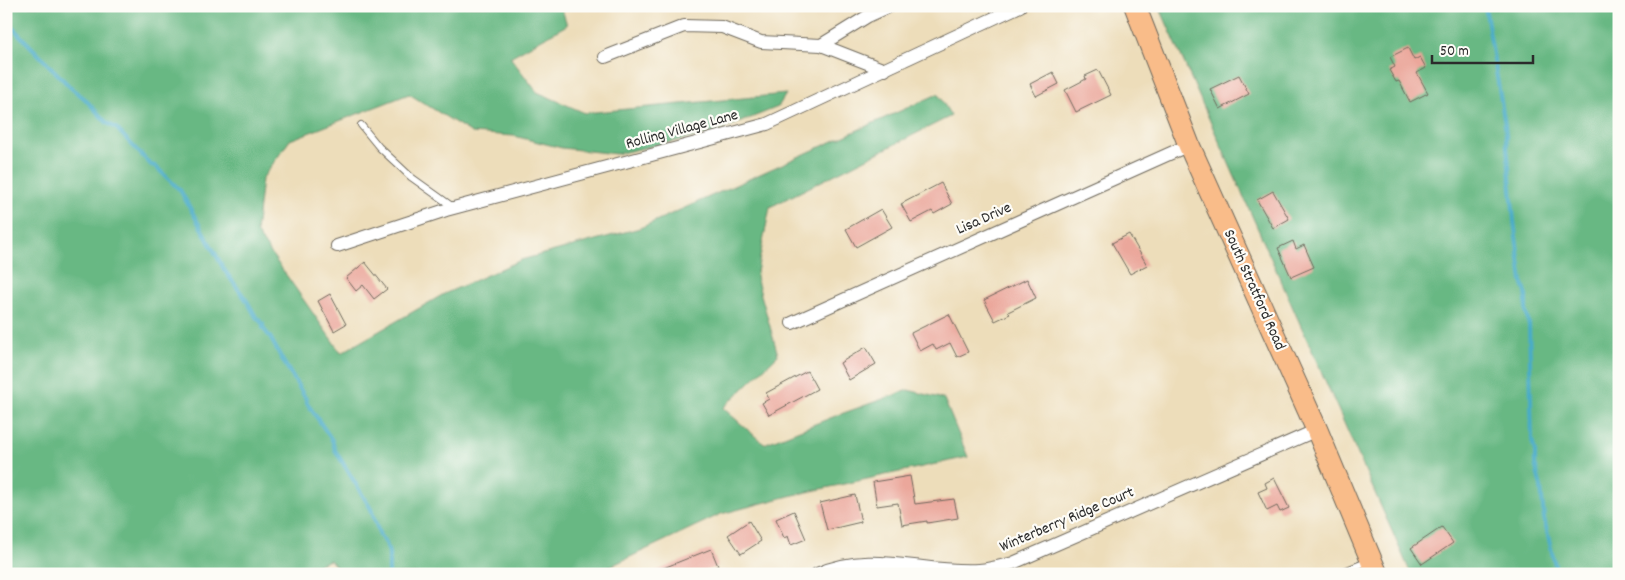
<svg xmlns="http://www.w3.org/2000/svg" width="1625" height="580" font-family="Dekko,sans-serif">
<style>
.forest{fill:#68b883;stroke:#4a7257}
.lines{fill:none;stroke-linecap:round;stroke-linejoin:round}
.stream{stroke:#48acc8;stroke-width:4}
.building{fill:#eba79b}
.service-casing{stroke:#6f695d;stroke-width:8}
.minor-casing{stroke:#6f695d;stroke-width:14}
.primary-casing{stroke:#6f695d;stroke-width:23}
.service{stroke:#fff;stroke-width:6}
.minor{stroke:#fff;stroke-width:12}
.primary{stroke:#f9bc89;stroke-width:21}
.labels{text-anchor:middle;dominant-baseline:central;stroke-width:4.5;stroke-linejoin:round;paint-order:stroke}
.street-label{font-size:16px;fill:#2b2b2b;stroke:#fdfcf7}
</style>
<rect width="100%" height="100%" fill="#fdfcf7"/>
<filter id="ink" filterUnits="userSpaceOnUse"><feTurbulence type="fractalNoise" baseFrequency=".02" numOctaves="2"/><feDisplacementMap in="SourceGraphic" scale="10" xChannelSelector="R" yChannelSelector="G"/><feConvolveMatrix kernelMatrix="1 2 1 2 8 2 1 2 1" color-interpolation-filters="sRGB"/></filter>
<filter id="wash" filterUnits="userSpaceOnUse"><feTurbulence type="fractalNoise" baseFrequency=".0096" numOctaves="4" result="noise"/><feDisplacementMap in="SourceGraphic" scale="20" xChannelSelector="R" yChannelSelector="G"/><feGaussianBlur stdDeviation="1.12" result="paint"/><feColorMatrix in="noise" values="0 0 0 0 0 0 0 0 0 0 0 0 0 0 0 0 0 1.4 0 .05"/><feComposite in="paint" operator="in"/></filter>
<g filter="url(#wash)">
<rect width="100%" height="100%" fill="#edddba"/>
<path class="forest" d="M 6,6 L 561,6 L 567,25 L 510,57 L 537,92 L 585,113 L 786,94 L 778,107 L 713,133 L 616,154 L 562,148 L 514,136 L 472,133 L 409,94 L 290,140 L 262,179 L 256,232 L 341,353 L 444,294 L 521,260 L 640,228 L 938,94 L 951,116 L 770,207 L 756,277 L 778,355 L 723,408 L 764,444 L 838,415 L 908,390 L 944,399 L 968,457 L 789,496 L 721,514 L 594,574 L 343,574 L 330,560 L 302,571 L 298,574 L 6,574 Z
M 1159,6 L 1619,6 L 1619,574 L 1411,574 Z"/>
<g class="lines">
<path class="stream" d="M 1485,6 L 1505,125 L 1514,221 L 1522,282 L 1526,292 L 1526,313 L 1529,324 L 1532,440 L 1535,452 L 1535,464 L 1541,487 L 1544,518 L 1557,574
M 6,21 L 72,89 L 84,98 L 107,123 L 116,128 L 151,165 L 155,166 L 180,190 L 225,271 L 247,301 L 256,317 L 263,324 L 263,328 L 270,337 L 283,361 L 306,399 L 307,403 L 332,440 L 335,450 L 371,509 L 380,536 L 386,543 L 389,553 L 389,574"/>
</g>
<g id="blocks">
<path class="building" d="M 1408,48 L 1414,60 L 1420,57 L 1426,68 L 1417,73 L 1428,93 L 1410,102 L 1399,81 L 1396,82 L 1389,70 L 1395,67 L 1390,57 Z
M 1098,70 L 1111,95 L 1076,112 L 1065,90 L 1086,79 L 1085,76 Z
M 1053,72 L 1059,84 L 1036,96 L 1030,84 Z
M 1239,75 L 1249,94 L 1220,109 L 1210,89 Z
M 941,183 L 952,204 L 934,214 L 932,211 L 911,222 L 901,204 Z
M 1273,191 L 1289,219 L 1273,228 L 1257,200 Z
M 881,209 L 892,227 L 856,247 L 846,229 Z
M 1129,234 L 1147,265 L 1130,274 L 1112,243 Z
M 1293,241 L 1296,249 L 1304,245 L 1314,267 L 1291,277 L 1278,248 Z
M 365,262 L 387,289 L 374,299 L 363,285 L 356,291 L 346,278 Z
M 1027,279 L 1036,298 L 1008,312 L 1010,314 L 995,321 L 984,300 Z
M 330,294 L 346,324 L 334,331 L 318,301 Z
M 949,314 L 968,352 L 957,357 L 950,343 L 936,350 L 933,344 L 920,351 L 911,333 Z
M 866,347 L 876,364 L 849,380 L 840,363 Z
M 807,371 L 817,389 L 769,415 L 762,403 L 769,399 L 766,393 Z
M 910,476 L 915,504 L 954,499 L 958,518 L 927,523 L 927,521 L 902,525 L 898,503 L 877,506 L 873,482 Z
M 1274,478 L 1289,508 L 1280,512 L 1277,506 L 1267,511 L 1258,492 L 1267,488 L 1265,483 Z
M 855,495 L 861,522 L 827,530 L 820,503 Z
M 794,511 L 806,539 L 791,545 L 788,536 L 784,538 L 776,519 Z
M 749,521 L 761,541 L 741,554 L 728,535 Z
M 1442,527 L 1453,543 L 1422,564 L 1411,548 Z
M 711,549 L 718,566 L 698,574 L 651,574 L 651,573 Z"/>
</g>
</g>
<g filter="url(#ink)">
<use href="#blocks" fill-opacity="0" stroke="#6f695d" stroke-width="1"/>
<g class="lines">
<defs>
<path id="service" d="M 361,125 L 379,147 L 411,177 L 453,207
M 1337,574 L 1369,561"/>
<path id="minor" d="M 821,45 L 868,16 L 890,6
M 605,57 L 684,26 L 722,27 L 761,42 L 821,45 L 885,70
M 337,246 L 446,210 L 767,124 L 1020,6
M 792,323 L 1189,145
M 817,574 C 874,549 922,574 979,570 C 991,569 1001,566 1013,563 L 1317,430"/>
<path id="primary" d="M 1135,6 L 1189,145 L 1317,430 L 1377,574"/>
</defs>
<use href="#service" class="service-casing"/>
<use href="#minor" class="minor-casing"/>
<use href="#primary" class="primary-casing"/>
<use href="#service" class="service"/>
<use href="#minor" class="minor"/>
<use href="#primary" class="primary"/>
</g>
</g>
<g class="labels">
<g class="street-label">
<text transform="translate(682 130) rotate(-15)">Rolling Village Lane</text>
<text transform="translate(984 219) rotate(-24)">Lisa Drive</text>
<text transform="translate(1254 290) rotate(66)">South Stratford Road</text>
<text transform="translate(1067 520) rotate(-23)">Winterberry Ridge Court</text>
</g>
</g>
<rect width="1625" height="580" fill="none" stroke="#fdfcf7" stroke-width="25"/>
<path d="M1432 55v8h101v-8" fill="none" stroke="#2b2b2b" stroke-width="2.5"/>
<text x="1440" y="55" font-size="15" fill="#2b2b2b" stroke="#fdfcf7" stroke-width="4" paint-order="stroke">50 m</text>
</svg>
